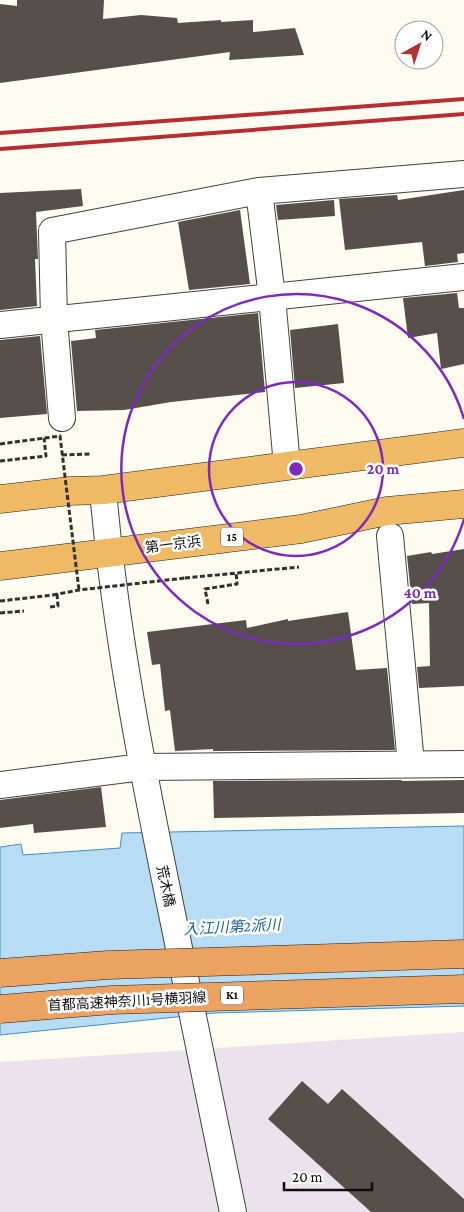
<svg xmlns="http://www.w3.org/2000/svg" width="464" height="1212" font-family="'Crimson Pro','Noto Sans JP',serif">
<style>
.industrial{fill:#ebe3ec}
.water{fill:#b7dcf3;stroke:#428fc6}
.building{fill:#564f4b}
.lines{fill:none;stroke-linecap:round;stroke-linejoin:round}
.minor-casing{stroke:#414141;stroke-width:28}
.trunk-casing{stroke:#1f1f1f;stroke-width:29}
.path{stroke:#303030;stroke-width:3;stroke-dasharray:5 2.5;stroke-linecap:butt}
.minor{stroke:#fff;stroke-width:26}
.trunk{stroke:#eeba66;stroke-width:28}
.rail{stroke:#b62e32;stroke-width:4}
.motorway-bridge-casing{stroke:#1f1f1f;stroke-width:29;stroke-linecap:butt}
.path-bridge{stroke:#303030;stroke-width:3;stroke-dasharray:5 2.5;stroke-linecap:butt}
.motorway-bridge{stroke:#eca260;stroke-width:28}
.ring{fill:none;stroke:#7b2cbf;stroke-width:2.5}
.labels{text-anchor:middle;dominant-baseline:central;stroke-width:5;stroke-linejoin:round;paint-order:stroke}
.shield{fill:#fff;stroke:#565656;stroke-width:1}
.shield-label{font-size:12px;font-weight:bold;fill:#0e0e0e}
.street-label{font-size:14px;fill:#0e0e0e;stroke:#fff}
.water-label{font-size:15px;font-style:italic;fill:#1e6199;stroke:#fff}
.centre{fill:#7b2cbf;stroke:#fff;stroke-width:2.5}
.ring-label{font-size:15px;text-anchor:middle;font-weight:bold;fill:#7b2cbf;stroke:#fff;stroke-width:5;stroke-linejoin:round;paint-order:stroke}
</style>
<rect width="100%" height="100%" fill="#fefcf0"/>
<path class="industrial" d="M 464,1032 L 464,1212 L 0,1212 L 0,1062 Z"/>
<path class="water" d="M 464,826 L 464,1006 L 215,1013 L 0,1035 L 0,847 L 21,844 L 23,855 L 120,848 L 122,833 Z"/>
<path class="building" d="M 17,0 L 104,0 L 103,19 L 141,15 L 177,18 L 178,23 L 221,20 L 221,22 L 253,20 L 253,32 L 295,28 L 304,55 L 229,60 L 230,52 L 0,83 L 0,4 L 17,6 Z
M 81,189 L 83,206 L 36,212 L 38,259 L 35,259 L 37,306 L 0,310 L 0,193 Z
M 464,190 L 464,253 L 457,254 L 458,262 L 425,266 L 422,242 L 345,250 L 339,199 L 397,195 L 398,200 Z
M 334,200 L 335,216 L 278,220 L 276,205 Z
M 240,210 L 250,284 L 189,290 L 178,222 Z
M 457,293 L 459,308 L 464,308 L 464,364 L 441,369 L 437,333 L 408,338 L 403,298 Z
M 258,313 L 265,392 L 171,402 L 124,410 L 77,411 L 71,341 L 96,338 L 95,330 Z
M 338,324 L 344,383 L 295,388 L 290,330 Z
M 40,336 L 47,414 L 0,418 L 0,340 Z
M 464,549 L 464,686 L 419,688 L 417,667 L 430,666 L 429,603 L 412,604 L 407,556 L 431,552 L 432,554 Z
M 348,612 L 356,670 L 387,668 L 395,750 L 213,751 L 213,749 L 175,751 L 170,710 L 165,711 L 160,664 L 152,665 L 147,632 L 246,620 L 247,628 L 288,619 L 288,621 Z
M 401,780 L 402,781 L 464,780 L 464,813 L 214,818 L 213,781 Z
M 101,787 L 106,827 L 34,833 L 33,824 L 0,828 L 0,800 Z
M 302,1081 L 328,1104 L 342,1089 L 464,1199 L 464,1212 L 371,1212 L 268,1119 Z"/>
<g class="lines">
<defs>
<path id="minor" d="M 259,191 L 272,297 L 287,466
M 0,325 L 464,277
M 62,418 L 54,319 L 52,231 L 259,191 L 464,174
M 103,490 C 115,630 142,767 170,904 C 191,1007 212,1109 233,1212
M 390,536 L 411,764
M 0,785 L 142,767 L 464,764"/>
<path id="trunk" d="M 0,499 L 70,491 L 103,490 L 464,443
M 0,566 L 301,529 L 387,511 L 464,504"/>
</defs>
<use href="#minor" class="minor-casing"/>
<use href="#trunk" class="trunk-casing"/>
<path class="path" d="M 62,455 L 91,454
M 0,461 L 46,456 L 44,438
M 185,578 L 299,567
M 0,601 L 53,595
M 208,604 L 205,589 L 237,584 L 236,572
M 50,607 L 58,606 L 57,594
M 0,613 L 24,611"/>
<use href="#minor" class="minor"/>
<use href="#trunk" class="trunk"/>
<path class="rail" d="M 0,133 L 464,99
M 0,149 L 464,114"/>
<defs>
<path id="motorway-bridge" d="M 0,973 L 108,965 L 464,954
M 0,1009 L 112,1000 L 464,989"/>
</defs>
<use href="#motorway-bridge" class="motorway-bridge-casing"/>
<path class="path-bridge" d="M 0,444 L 60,436 L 79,590
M 53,595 L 79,590 L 185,578"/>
<use href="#motorway-bridge" class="motorway-bridge"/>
</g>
<g class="ring">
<circle cx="296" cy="469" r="87"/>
<path d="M464 519A175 175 0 1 1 464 419"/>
</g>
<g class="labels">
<g class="shield">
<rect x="221" y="527.5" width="22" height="19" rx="4"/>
<rect x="221" y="985.5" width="22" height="19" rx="4"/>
</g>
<g class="shield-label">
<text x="232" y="537">15</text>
<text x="232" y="995">K1</text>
</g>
<g class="street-label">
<text transform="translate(173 544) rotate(-7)">第一京浜</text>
<text transform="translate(166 886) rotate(78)">荒木橋</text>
<text transform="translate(127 1001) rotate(-3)">首都高速神奈川1号横羽線</text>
</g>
<g class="water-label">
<text transform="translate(232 927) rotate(-3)">入江川第2派川</text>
</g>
</g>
<circle cx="296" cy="469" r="8" class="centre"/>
<g class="ring-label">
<text x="383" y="474">20 m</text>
<text x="420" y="598">40 m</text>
</g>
<g transform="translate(419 45) rotate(39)"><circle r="24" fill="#ffffff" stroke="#9f9f9f"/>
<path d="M0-4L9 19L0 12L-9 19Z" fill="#b62e32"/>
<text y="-8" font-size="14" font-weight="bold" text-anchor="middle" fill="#0e0e0e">N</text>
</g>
<path d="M284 1182v8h88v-8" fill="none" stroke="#0e0e0e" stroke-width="2.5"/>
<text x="292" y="1182" font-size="15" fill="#0e0e0e" stroke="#ffffff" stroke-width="4" paint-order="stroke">20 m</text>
</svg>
